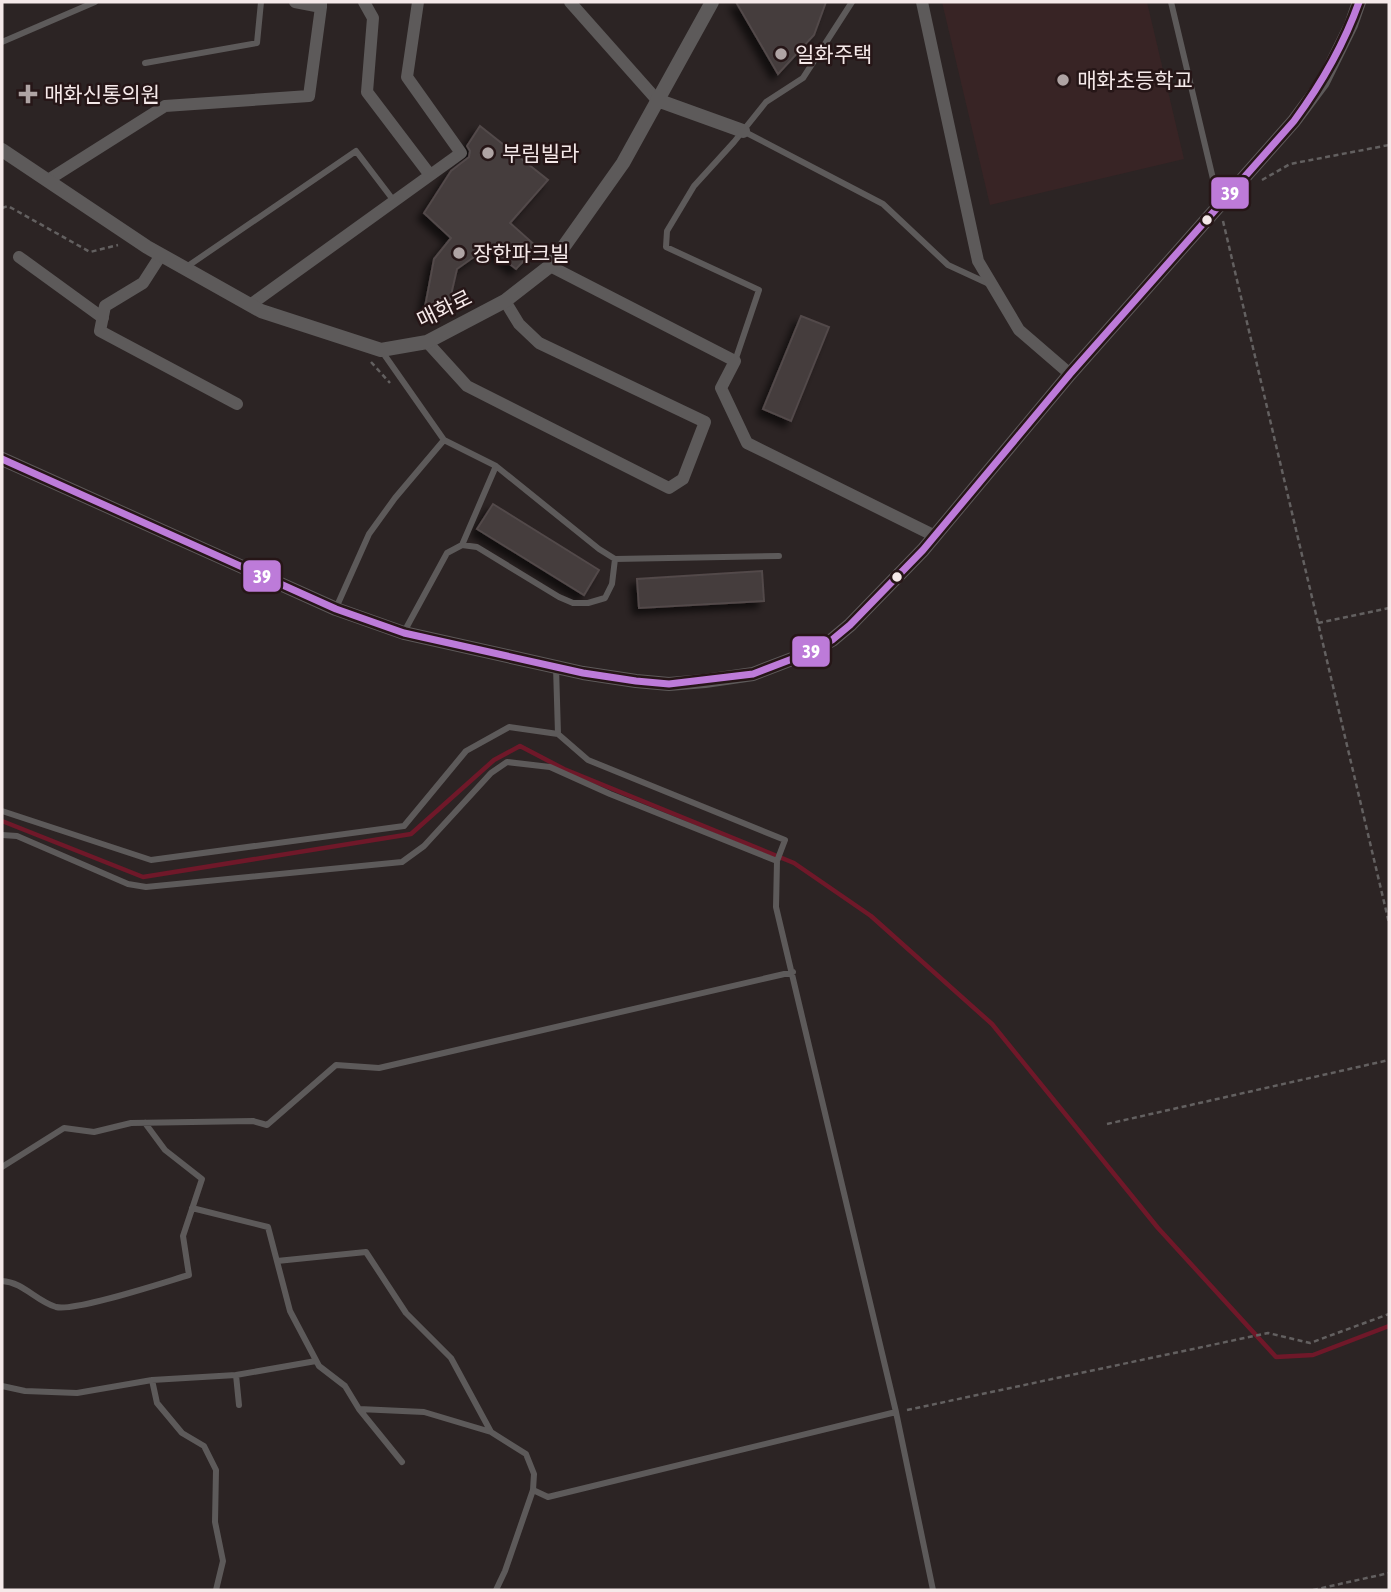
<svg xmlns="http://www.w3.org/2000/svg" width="1391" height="1592" font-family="'Asap Condensed','Noto Sans KR',sans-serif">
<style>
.built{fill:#382425}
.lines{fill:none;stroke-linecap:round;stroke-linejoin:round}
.stream{stroke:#6f1829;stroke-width:4.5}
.building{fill:#443d3d;stroke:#52494a;stroke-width:2;filter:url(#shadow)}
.path{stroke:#636060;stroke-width:2.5;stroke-dasharray:5 3.5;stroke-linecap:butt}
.service{stroke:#5d5a5a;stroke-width:6}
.minor{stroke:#5d5a5a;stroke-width:12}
.tertiary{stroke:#5d5a5a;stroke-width:14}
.bus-1-casing{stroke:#261617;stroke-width:12}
.bus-1{stroke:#bd7bd9;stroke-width:7}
.poi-dot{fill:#afa4a4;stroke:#261617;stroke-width:2.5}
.bus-dot{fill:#f5e9e9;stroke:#261617;stroke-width:2.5}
.labels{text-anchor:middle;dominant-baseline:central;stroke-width:5;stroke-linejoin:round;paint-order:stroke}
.poi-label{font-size:21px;fill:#f5e9e9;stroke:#261617;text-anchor:start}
.street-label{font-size:21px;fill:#f5e9e9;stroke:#261617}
.line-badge{stroke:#261617;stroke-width:2.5}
.badge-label{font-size:19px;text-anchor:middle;font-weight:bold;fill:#fff}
</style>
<defs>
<filter id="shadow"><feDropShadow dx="-6" dy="6" stdDeviation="3.5" flood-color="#0009"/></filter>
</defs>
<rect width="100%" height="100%" fill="#2c2424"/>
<path class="built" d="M 942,2 L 1147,2 L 1184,159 L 990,205 Z"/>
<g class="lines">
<path class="stream" d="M 2,821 L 143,877 L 411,834 L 494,760 L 520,746 L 564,769 L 794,863 L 871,916 L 992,1024 L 1158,1228 L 1276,1357 L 1313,1355 L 1389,1326"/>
</g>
<path class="building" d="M 736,2 L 826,2 L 814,35 L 778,74 Z
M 480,126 L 548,180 L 510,223 L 537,247 L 516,269 L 488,247 L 457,269 L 448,308 L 424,312 L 434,259 L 451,238 L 424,213 L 451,171 L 469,157 L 470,151 L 467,146 Z
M 801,316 L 829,327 L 791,421 L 763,409 Z
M 493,504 L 599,570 L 584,595 L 477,529 Z
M 762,571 L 764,601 L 639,608 L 637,579 Z"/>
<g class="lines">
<path class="path" d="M 1262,180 L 1290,164 L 1389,145
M 2,208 L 8,206 L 90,252 L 118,245
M 1223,221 L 1389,923
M 371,362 L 390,383
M 1318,623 L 1389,608
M 1107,1124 L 1389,1060
M 907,1410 L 1268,1333 L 1310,1343 L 1389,1314
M 1313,1590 L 1389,1573"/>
<path class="service" d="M 1171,2 L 1219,204
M 2,42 L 95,2
M 145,63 L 257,43 L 261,2
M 743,131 L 883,204 L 948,265 L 987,283
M 185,268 L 356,151 L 394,201
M 381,350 L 444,440 L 496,466 L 599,549 L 615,559 L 779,556
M 735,361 L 759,290 L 666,247 L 667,231 L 694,186 L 734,142 L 766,102 L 803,78 L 852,2
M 462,545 L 496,466
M 336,608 L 369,534 L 395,498 L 444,440
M 404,632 L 447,553 L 462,545 L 477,547 L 559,597 L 573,603 L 588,603 L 605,598 L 612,584 L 615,559
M 556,667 L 558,734
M 2,811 L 151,860 L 404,826 L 466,751 L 509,727 L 558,734 L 588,760 L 785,840 L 777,861 L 776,907 L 896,1412 L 933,1590
M 2,835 L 17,836 L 128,884 L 146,887 L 402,862 L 424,846 L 491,773 L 507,762 L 550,767 L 610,794 L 777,861
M 2,1167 L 64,1128 L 94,1132 L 131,1123 L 253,1121 L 267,1125 L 336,1065 L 379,1068 L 793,972
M 192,1208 L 268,1227 L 290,1311 L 319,1366 L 345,1386 L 359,1409 L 402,1462
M 277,1261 L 366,1252 L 406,1313 L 451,1358 L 491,1432 L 424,1412 L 359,1409
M 2,1281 C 23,1282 36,1301 56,1307 C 75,1312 165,1282 189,1275 L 183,1236 L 202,1179 L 165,1150 L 145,1123
M 2,1386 L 25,1391 L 77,1393 L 152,1380
M 239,1405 L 236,1375 L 316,1361
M 491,1432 L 526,1454 L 534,1474 L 533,1490 L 505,1571 L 496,1590
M 533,1490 L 548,1497 L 896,1412
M 216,1590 L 223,1561 L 215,1522 L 216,1470 L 204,1446 L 182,1433 L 157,1403 L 152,1380 L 236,1375"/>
<path class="minor" d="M 295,2 L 321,7 L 321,2
M 364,2 L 373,18 L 367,92 L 430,175
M 570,2 L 657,100
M 922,2 L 978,261 L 1019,330 L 1070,374
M 48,180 L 165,106 L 309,96 L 321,7
M 161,255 L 143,283 L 105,306 L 100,331 L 237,404
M 19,257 L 103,318
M 550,266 L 735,361 L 721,388 L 747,443 L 935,536
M 250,305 L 461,153 L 407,77 L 418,2
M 427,342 L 467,386 L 669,488 L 683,479 L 705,422 L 539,343 L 519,324 L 505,301"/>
<path class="tertiary" d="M 657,100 L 743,131
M 2,150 L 147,247 L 261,311 L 381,350 L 427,342 L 505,301 L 550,266 L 623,163 L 712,2
M 2,459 L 336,609 L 404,633 L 583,673 L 636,681 L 669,684 L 705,681 L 753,674 L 813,651 L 832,640 L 850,625 L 923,550 L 1070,374 L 1294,121 L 1323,82 L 1351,25 L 1359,2"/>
<defs>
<path id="bus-1" d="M 2,459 L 336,609 L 404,633 L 583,673 L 636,681 L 669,684 L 753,674 L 813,651 L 832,640 L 850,625 L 923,550 L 1070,374 L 1294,121 C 1322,83 1343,47 1359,2"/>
</defs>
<use href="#bus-1" class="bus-1-casing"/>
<use href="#bus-1" class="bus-1"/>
</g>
<g class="poi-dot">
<circle cx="781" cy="54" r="7"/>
<circle cx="1063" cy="80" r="7"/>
<path d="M24.5 83.5h7v7h7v7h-7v7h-7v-7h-7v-7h7z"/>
<circle cx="488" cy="153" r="7"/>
<circle cx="459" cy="253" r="7"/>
</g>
<g class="bus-dot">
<circle cx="1207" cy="220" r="6"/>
<circle cx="897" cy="577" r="6"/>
</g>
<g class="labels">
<g class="poi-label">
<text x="795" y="54">일화주택</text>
<text x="1077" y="80">매화초등학교</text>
<text x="44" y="94">매화신통의원</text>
<text x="502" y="153">부림빌라</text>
<text x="473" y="253">장한파크빌</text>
</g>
<g class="street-label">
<text transform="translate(444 308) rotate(-26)">매화로</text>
</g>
</g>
<g class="line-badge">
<rect x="1210" y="176" width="40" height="34" rx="7" fill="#bd7bd9"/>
<rect x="242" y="559" width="40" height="34" rx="7" fill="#bd7bd9"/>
<rect x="791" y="635" width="40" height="33" rx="7" fill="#bd7bd9"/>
</g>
<g class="badge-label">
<text x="1230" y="200">39</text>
<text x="262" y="583">39</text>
<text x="811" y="658">39</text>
</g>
<rect width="1391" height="1592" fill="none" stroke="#f5e9e9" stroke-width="7"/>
</svg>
